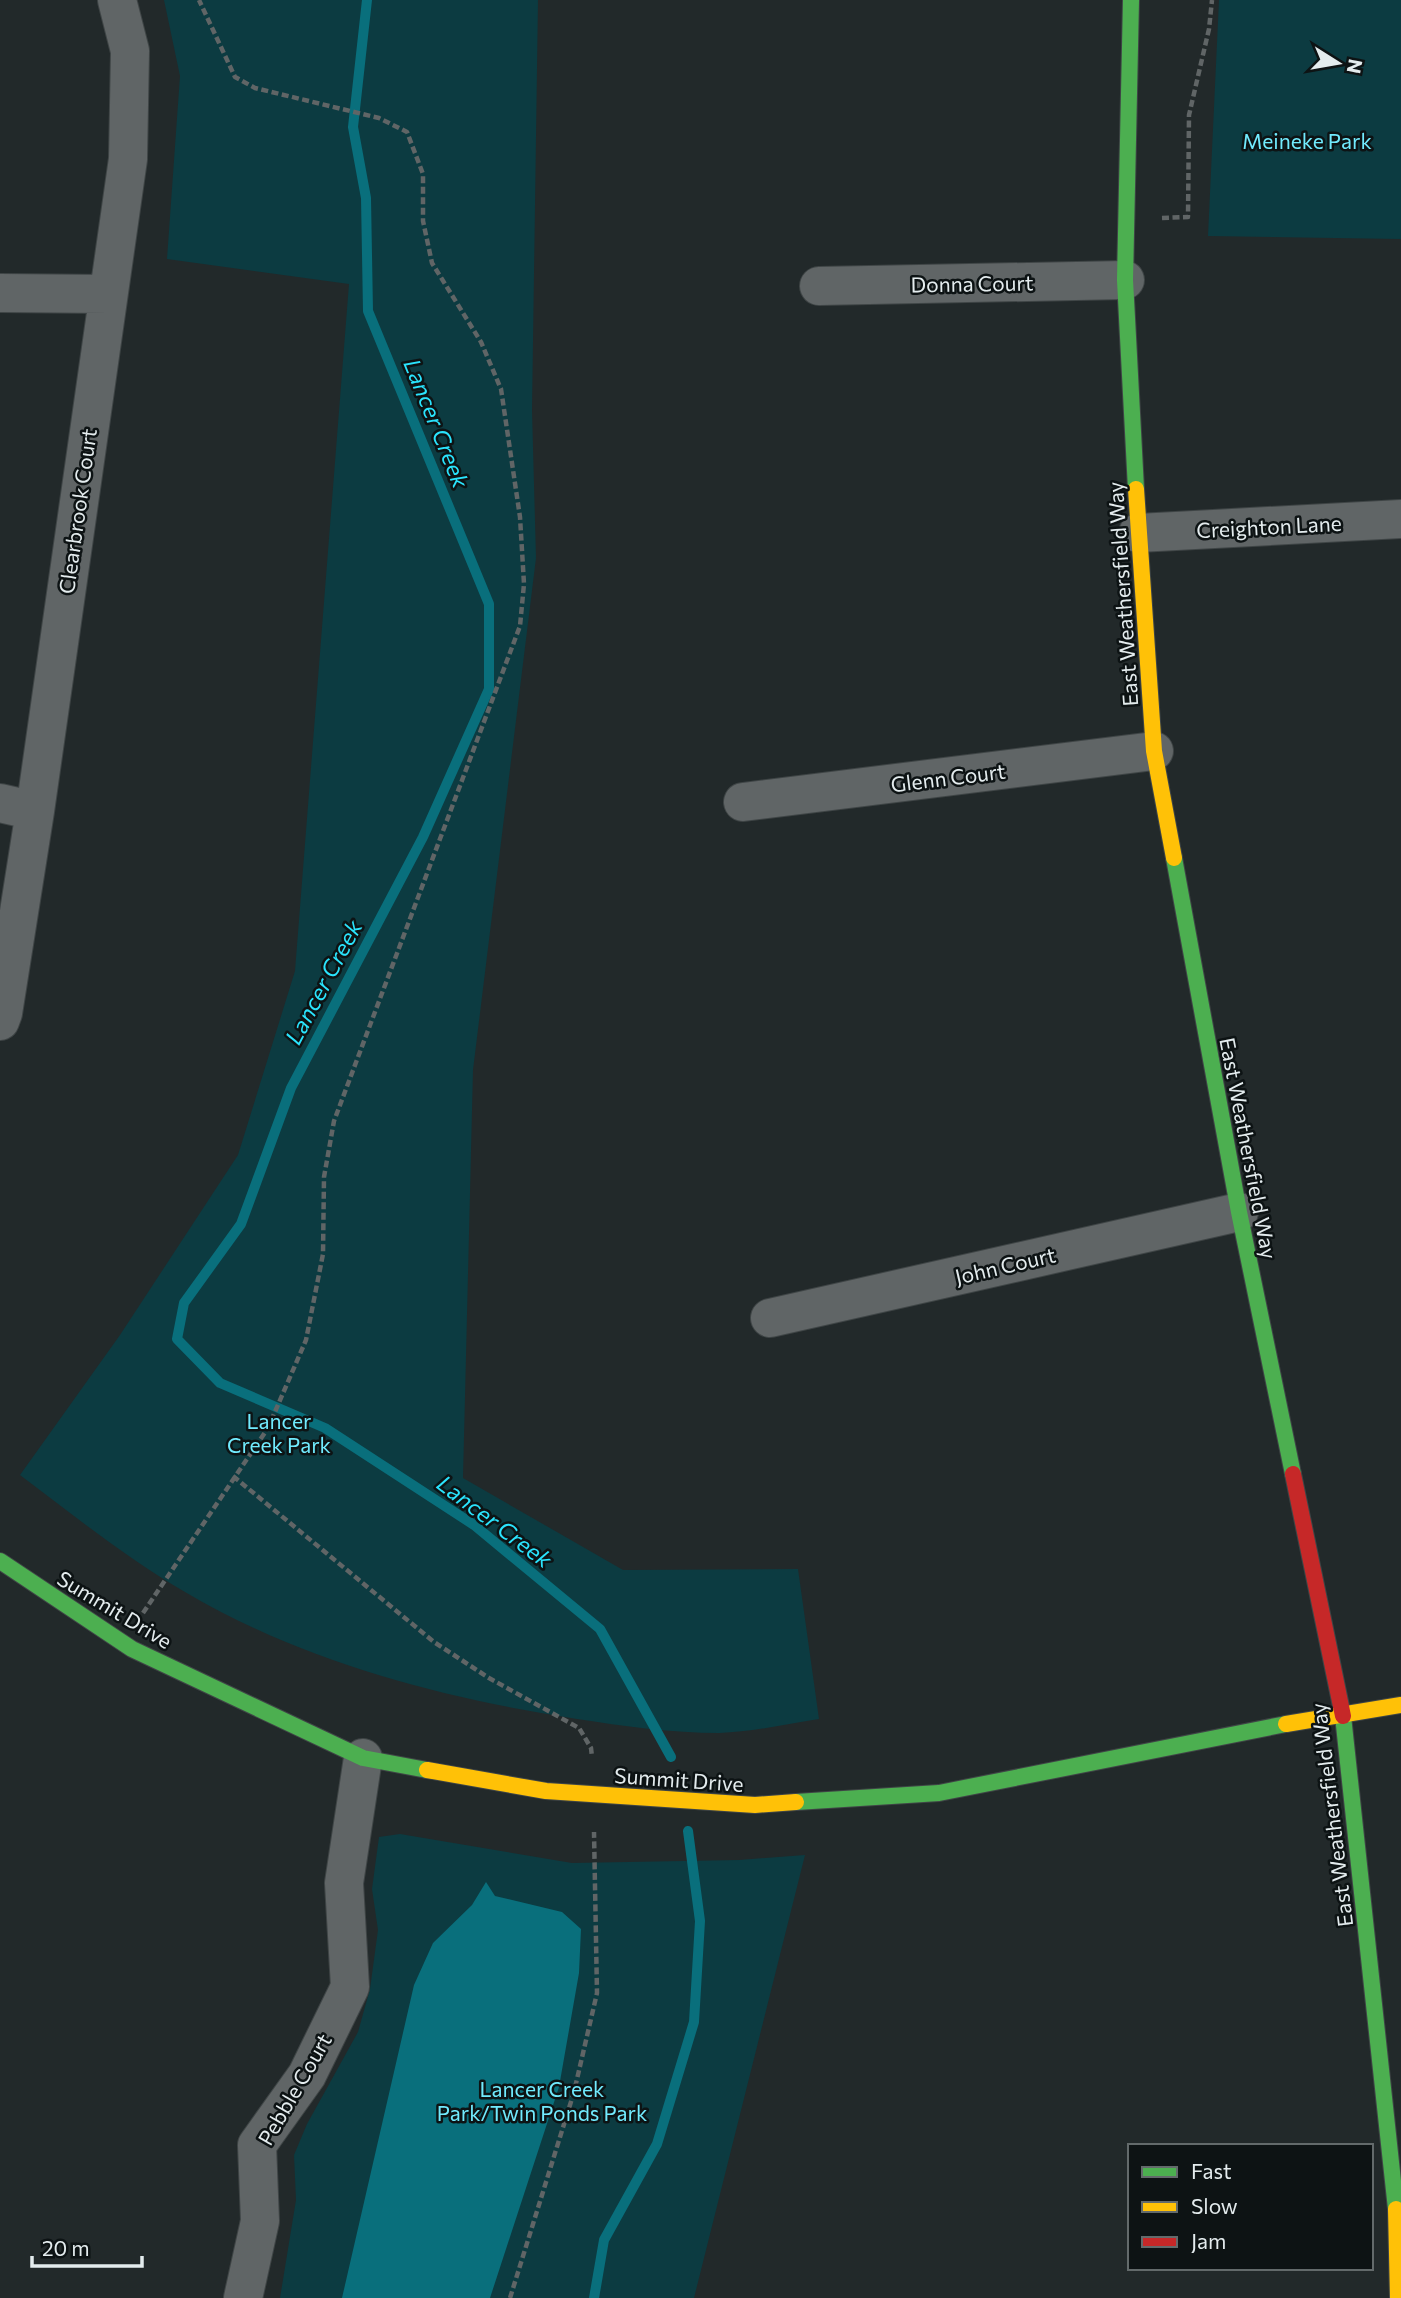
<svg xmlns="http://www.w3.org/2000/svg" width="1401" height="2298" font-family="Commissioner,sans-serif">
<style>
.green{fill:#0c3b41}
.water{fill:#096f7c}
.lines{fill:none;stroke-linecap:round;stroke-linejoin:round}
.stream{stroke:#096f7c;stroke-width:10}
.street-casing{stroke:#3f4546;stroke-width:40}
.fast-casing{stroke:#3f4546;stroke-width:18}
.slow-casing{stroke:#3f4546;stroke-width:18}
.jam-casing{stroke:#3f4546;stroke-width:18}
.path{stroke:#606566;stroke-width:4.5;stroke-dasharray:7 3.5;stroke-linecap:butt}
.street{stroke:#606566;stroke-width:38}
.fast{stroke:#4caf50;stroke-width:16}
.slow{stroke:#ffc107;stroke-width:16}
.jam{stroke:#c62828;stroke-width:16}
.labels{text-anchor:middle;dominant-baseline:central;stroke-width:5;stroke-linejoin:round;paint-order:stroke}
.park-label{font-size:21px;fill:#71ebfe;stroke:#0d1314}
.street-label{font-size:21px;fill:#e4ecee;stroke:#0d1314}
.water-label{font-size:23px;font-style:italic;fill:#2ae4fd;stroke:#0d1314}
</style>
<rect width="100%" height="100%" fill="#22292a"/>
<path class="green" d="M 164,0 L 538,0 L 532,410 L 536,558 L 473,1070 L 463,1478 L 623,1570 L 798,1569 L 819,1719 C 787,1724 752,1732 719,1733 C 672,1733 623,1726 577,1719 C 441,1698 304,1662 185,1592 C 127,1558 74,1516 20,1475 L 120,1335 L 238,1155 L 295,971 L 349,284 L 167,259 L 180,76 Z
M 1219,0 L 1401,0 L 1401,239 L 1208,236 Z
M 400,1834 L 572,1863 L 739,1860 L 805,1855 L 694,2298 L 280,2298 L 296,2200 L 294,2155 L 307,2124 L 358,2032 L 370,1989 L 378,1930 L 372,1889 L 379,1837 Z"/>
<path class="water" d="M 486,1882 L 495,1896 L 562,1912 L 581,1929 L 579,1973 L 559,2087 L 490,2298 L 342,2298 L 414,1985 L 433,1943 L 472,1905 Z"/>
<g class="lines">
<path class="stream" d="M 367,0 L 353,127 L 366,198 L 368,311 L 489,604 L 489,689 L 423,837 L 291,1088 L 241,1224 L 184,1303 L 177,1339 L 220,1383 L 325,1428 L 474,1525 L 600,1629 L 671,1757
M 594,2298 L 604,2240 L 657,2144 L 694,2022 L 700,1921 L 688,1831"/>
<defs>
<path id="street" d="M 819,286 L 1125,280
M 0,293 L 108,294
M 1138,533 L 1401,519
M 743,802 L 1154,751
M 0,803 L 35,811
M 0,1021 L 3,1013 L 35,811 L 128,159 L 130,51 L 117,0
M 770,1318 L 1239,1212
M 243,2298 L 260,2221 L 257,2145 L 307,2075 L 350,1987 L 344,1883 L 363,1758"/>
<path id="fast" d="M 1131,0 L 1125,280 L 1136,489
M 1174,858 L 1239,1212 L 1293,1474
M 0,1561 L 132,1649 L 363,1758 L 427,1770
M 1343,1716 L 1396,2209
M 796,1802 L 939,1793 L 1286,1724"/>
<path id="slow" d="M 1136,489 L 1154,751 L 1174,858
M 1286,1724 L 1401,1705
M 427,1770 L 546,1791 L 755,1805 L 796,1802
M 1396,2209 L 1398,2298"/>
<path id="jam" d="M 1293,1474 L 1343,1716"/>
</defs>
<use href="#street" class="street-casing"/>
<use href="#fast" class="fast-casing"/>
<use href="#slow" class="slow-casing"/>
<use href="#jam" class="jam-casing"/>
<path class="path" d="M 1162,218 L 1188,217 L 1189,115 L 1209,29 L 1212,0
M 233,1476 L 434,1642 L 489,1678 L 579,1728 L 591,1748 L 592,1757
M 143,1613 L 268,1428 L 306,1340 L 323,1254 L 324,1177 L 334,1121 L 520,626 L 524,584 L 520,517 L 501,389 L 481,342 L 432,263 L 423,221 L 423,174 L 407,132 L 379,118 L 255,88 L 235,77 L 199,0
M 510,2298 L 574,2092 L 597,1993 L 594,1832"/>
<use href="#street" class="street"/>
<use href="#fast" class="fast"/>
<use href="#slow" class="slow"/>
<use href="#jam" class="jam"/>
</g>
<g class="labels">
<g class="park-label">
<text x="1307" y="140">Meineke Park</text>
<text x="279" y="1420">Lancer<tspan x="279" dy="24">Creek Park</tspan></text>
<text x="542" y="2088">Lancer Creek<tspan x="542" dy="24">Park/Twin Ponds Park</tspan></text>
</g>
<g class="street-label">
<text transform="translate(972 283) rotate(-1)">Donna Court</text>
<text transform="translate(77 511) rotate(-82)">Clearbrook Court</text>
<text transform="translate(1269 526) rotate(-3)">Creighton Lane</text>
<text transform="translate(1122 594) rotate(-94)">East Weathersfield Way</text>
<text transform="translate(948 777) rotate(-7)">Glenn Court</text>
<text transform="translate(1249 1148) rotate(79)">East Weathersfield Way</text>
<text transform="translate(1005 1265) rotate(-13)">John Court</text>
<text transform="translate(115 1609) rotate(31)">Summit Drive</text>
<text transform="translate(679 1779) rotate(4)">Summit Drive</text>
<text transform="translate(1331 1815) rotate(-97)">East Weathersfield Way</text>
<text transform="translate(294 2089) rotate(-60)">Pebble Court</text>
</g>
<g class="water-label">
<text transform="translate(437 423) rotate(68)">Lancer Creek</text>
<text transform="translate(323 982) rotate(-62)">Lancer Creek</text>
<text transform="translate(495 1521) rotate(37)">Lancer Creek</text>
</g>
</g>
<rect x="1128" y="2144" width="245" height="126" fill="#0d1314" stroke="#636a6b" stroke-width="2"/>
<rect x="1142" y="2167" width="35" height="10" fill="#4caf50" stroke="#636a6b" stroke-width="2"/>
<text x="1191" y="2179" font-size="21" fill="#e4ecee">Fast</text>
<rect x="1142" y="2202" width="35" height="10" fill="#ffc107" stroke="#636a6b" stroke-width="2"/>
<text x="1191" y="2214" font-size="21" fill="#e4ecee">Slow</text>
<rect x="1142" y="2237" width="35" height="10" fill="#c62828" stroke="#636a6b" stroke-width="2"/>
<text x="1191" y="2249" font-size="21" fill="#e4ecee">Jam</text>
<g transform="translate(1338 63) rotate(101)" stroke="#0d1314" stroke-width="5" paint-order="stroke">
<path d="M0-5L12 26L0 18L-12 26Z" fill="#e4ecee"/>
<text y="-10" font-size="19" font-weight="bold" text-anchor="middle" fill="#e4ecee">N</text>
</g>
<path d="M32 2256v10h110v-10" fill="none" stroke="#e4ecee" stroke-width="3.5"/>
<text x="42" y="2256" font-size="21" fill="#e4ecee" stroke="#0d1314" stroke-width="5" paint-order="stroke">20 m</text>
</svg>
